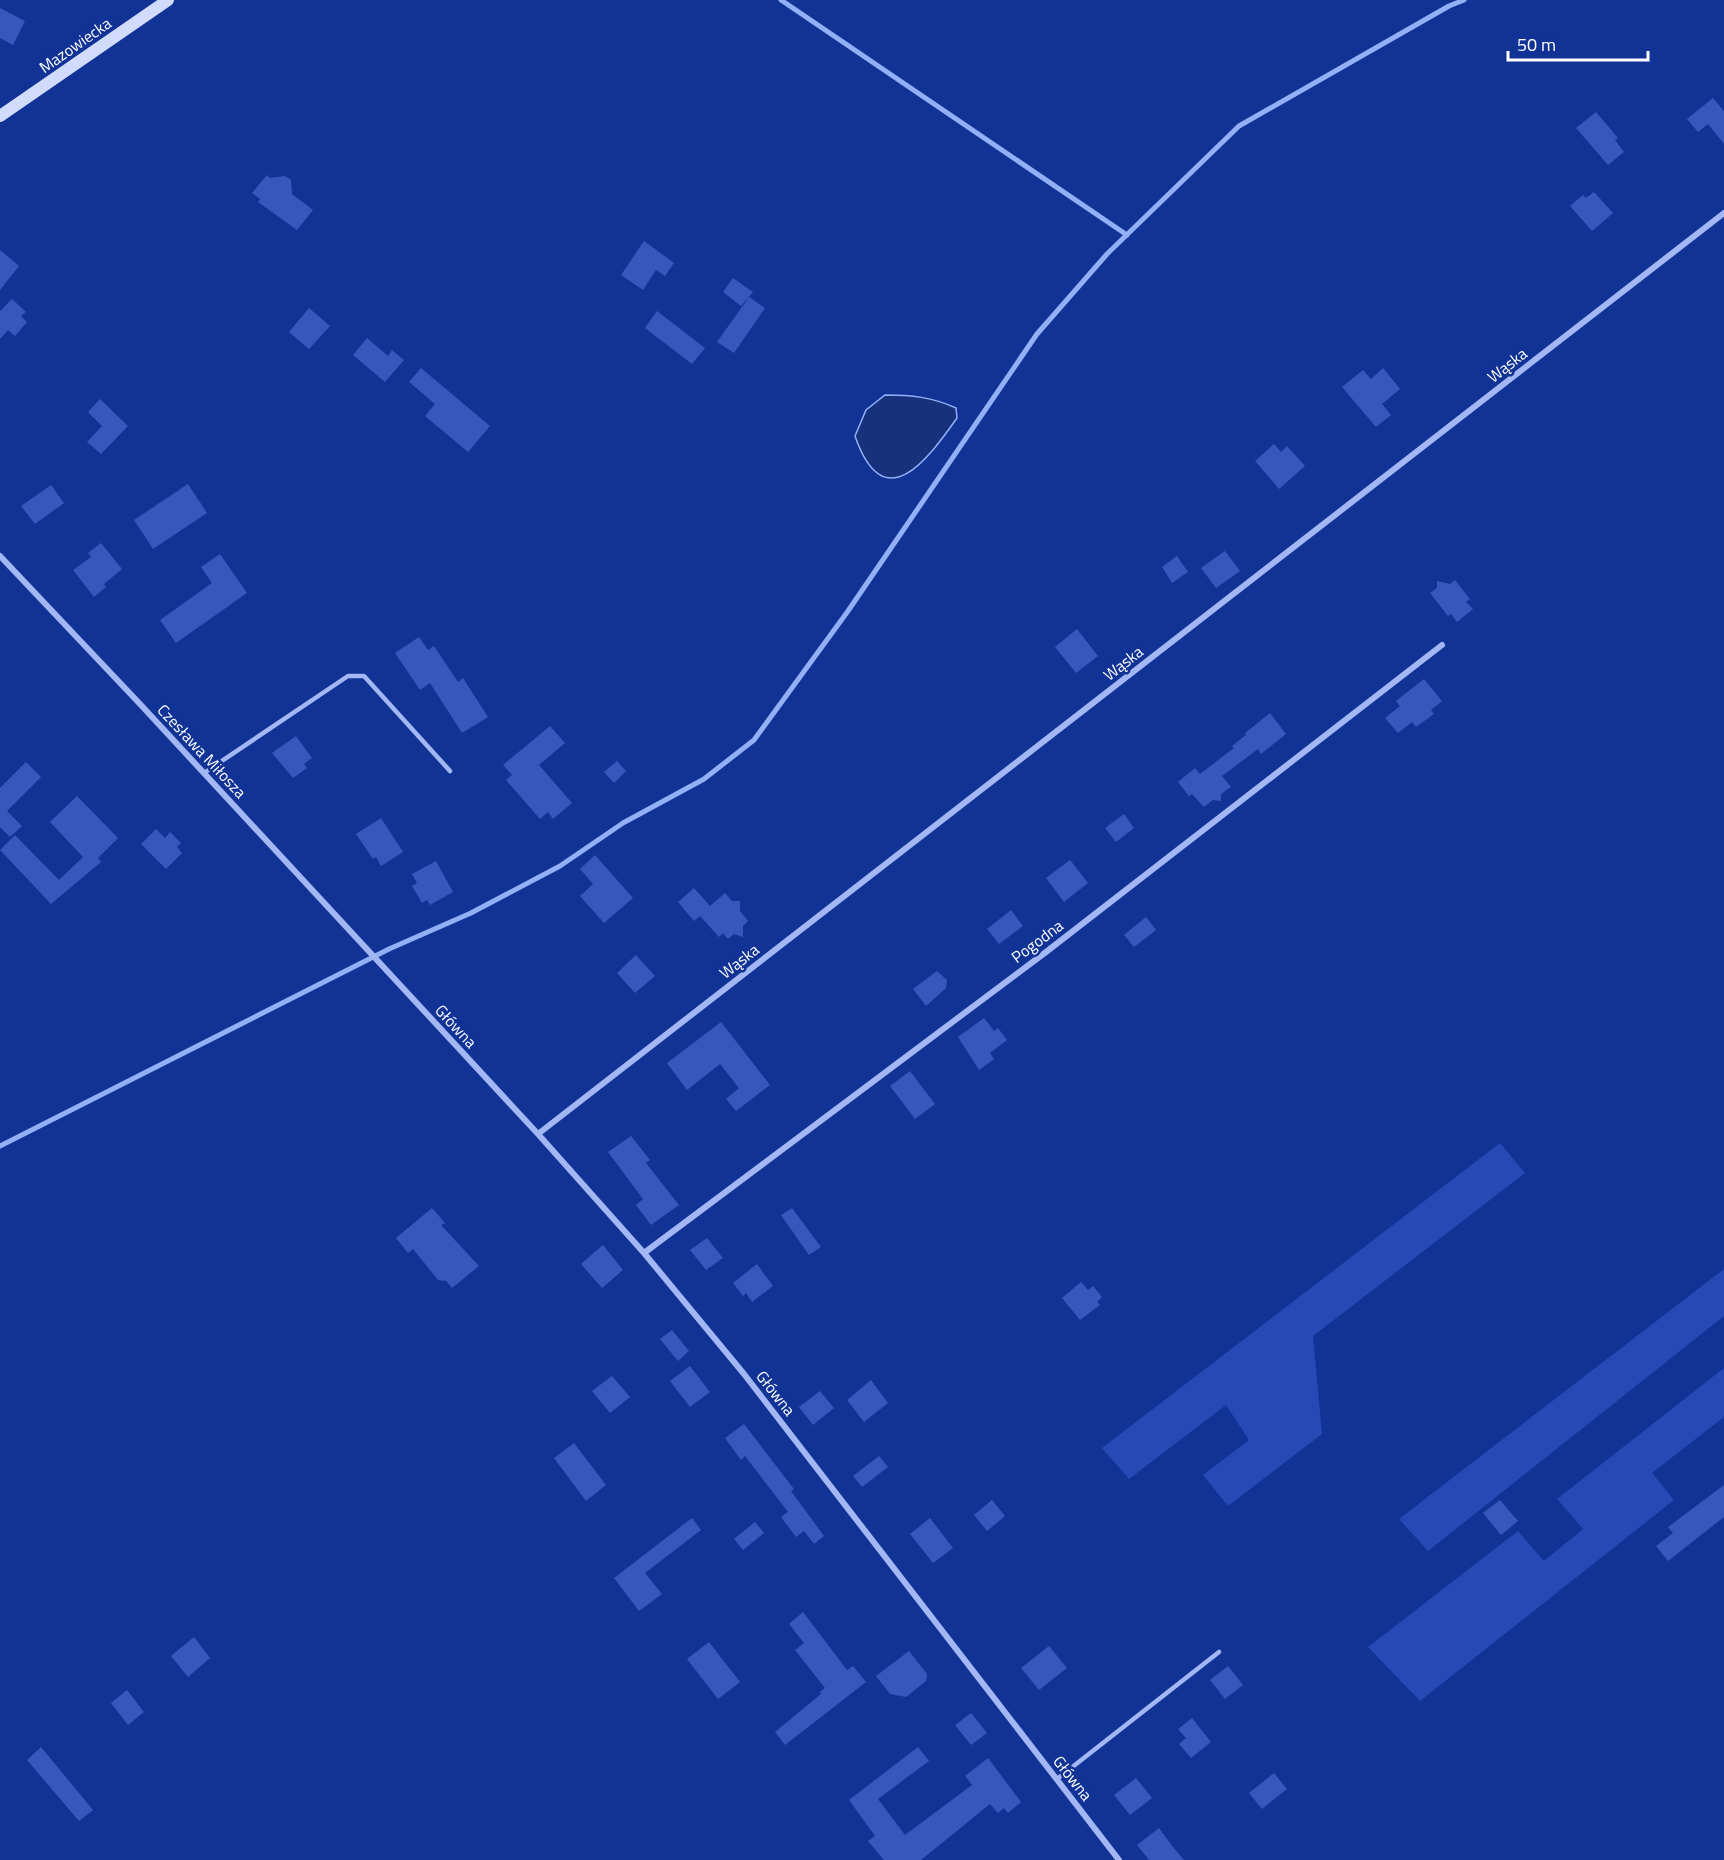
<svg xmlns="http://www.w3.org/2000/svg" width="1724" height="1860" font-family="'Titillium Web',sans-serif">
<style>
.green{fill:#254ab5}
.water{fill:#18317d;stroke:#93aff6;stroke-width:1.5}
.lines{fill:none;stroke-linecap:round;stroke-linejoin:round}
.stream{stroke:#93aff6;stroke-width:5}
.building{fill:#3658bc}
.lane{stroke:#a2b7f3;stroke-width:4.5}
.street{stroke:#a2b7f3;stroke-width:6}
.secondary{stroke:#d1dcfd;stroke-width:12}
.labels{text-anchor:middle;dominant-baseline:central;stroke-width:5;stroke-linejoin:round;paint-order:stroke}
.street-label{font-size:16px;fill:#fff;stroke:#123396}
</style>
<rect width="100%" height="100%" fill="#123396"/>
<path class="green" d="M 1500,1143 L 1525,1173 L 1313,1336 L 1322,1434 L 1228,1506 L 1203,1475 L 1249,1440 L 1226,1405 L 1129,1479 L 1102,1448 Z
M 1724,1269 L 1724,1316 L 1428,1551 L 1399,1519 Z
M 1724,1368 L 1724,1417 L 1652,1473 L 1674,1500 L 1420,1701 L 1368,1647 L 1518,1531 L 1544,1561 L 1583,1529 L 1557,1499 Z"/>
<path class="water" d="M 885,395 C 911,395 932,397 956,408 L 957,418 C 928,459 884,520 855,436 L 866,410 Z"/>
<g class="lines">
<path class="stream" d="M 781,0 L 1127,235
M 0,1146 L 389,949 L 471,913 L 560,866 L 623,823 L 704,779 L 754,740 L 848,611 L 1037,334 L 1107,254 L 1239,126 L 1449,6 L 1464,0"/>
</g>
<path class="building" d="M 0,8 L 25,21 L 13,45 L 0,38 Z
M 1713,98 L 1724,111 L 1724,144 L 1708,124 L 1698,132 L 1687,119 Z
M 1596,112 L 1618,138 L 1615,140 L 1624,152 L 1608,165 L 1576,128 Z
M 267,175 L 270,178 L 285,176 L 291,180 L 292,194 L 313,210 L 297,230 L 258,202 L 260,199 L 252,193 Z
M 1594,192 L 1613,213 L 1592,231 L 1570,206 L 1583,195 L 1586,198 Z
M 644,241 L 674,263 L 665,276 L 656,270 L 643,290 L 621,275 Z
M 0,250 L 19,266 L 0,290 Z
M 733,278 L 753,292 L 741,306 L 723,292 Z
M 749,297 L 765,308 L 734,353 L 717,342 Z
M 12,299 L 26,312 L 21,316 L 27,322 L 15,336 L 8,330 L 0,339 L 0,311 Z
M 309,308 L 330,326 L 309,349 L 289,332 Z
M 657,311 L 705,348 L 692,364 L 645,328 Z
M 367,338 L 388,356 L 392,350 L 404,360 L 385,382 L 353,355 Z
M 421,368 L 490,426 L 468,452 L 425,416 L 435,404 L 409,382 Z
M 1383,368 L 1400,389 L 1382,404 L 1391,415 L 1376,427 L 1342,387 L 1363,370 L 1371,379 Z
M 100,399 L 128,426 L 101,454 L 87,442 L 102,426 L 88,412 Z
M 1274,444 L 1281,452 L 1287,446 L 1305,466 L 1279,489 L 1255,461 Z
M 188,484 L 207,513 L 153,549 L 134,520 Z
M 51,485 L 64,503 L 35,524 L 21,506 Z
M 101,543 L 122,569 L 104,584 L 106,587 L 94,597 L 73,570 L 91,557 L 88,553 Z
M 1225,551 L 1240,571 L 1216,588 L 1201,568 Z
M 220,554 L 247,593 L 176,643 L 160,620 L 212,583 L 201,567 Z
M 1177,556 L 1188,572 L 1172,583 L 1162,567 Z
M 1455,580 L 1470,599 L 1466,602 L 1473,609 L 1457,622 L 1451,614 L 1448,616 L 1430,593 L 1437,588 L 1437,581 L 1450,584 Z
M 1077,629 L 1098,656 L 1076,673 L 1055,647 Z
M 419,637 L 428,650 L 434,646 L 458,682 L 463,678 L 488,717 L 462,733 L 430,683 L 420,690 L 395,653 Z
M 1424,679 L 1442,701 L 1431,710 L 1434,714 L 1416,727 L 1412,722 L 1398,733 L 1385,718 L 1400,706 L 1396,701 Z
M 1270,713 L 1286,734 L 1261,754 L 1258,749 L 1222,776 L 1231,787 L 1221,794 L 1221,801 L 1213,800 L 1204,807 L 1192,794 L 1189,796 L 1178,782 L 1195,768 L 1200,774 L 1234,748 L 1232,746 L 1246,735 L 1245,733 Z
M 550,726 L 565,743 L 539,765 L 572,803 L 553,819 L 548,812 L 540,819 L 506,780 L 512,775 L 503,765 Z
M 296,736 L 312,758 L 304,764 L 307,768 L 293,778 L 272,753 Z
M 617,761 L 626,771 L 614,783 L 604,772 Z
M 26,762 L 41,777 L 7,811 L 22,826 L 10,837 L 0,827 L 0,788 Z
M 77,796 L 118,838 L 98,858 L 101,862 L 51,904 L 0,850 L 15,835 L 59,880 L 83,857 L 50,822 Z
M 1124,814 L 1134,828 L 1116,842 L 1105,828 Z
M 381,818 L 403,852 L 381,866 L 376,857 L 373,859 L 356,834 Z
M 156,829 L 165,838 L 170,832 L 181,843 L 177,847 L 182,853 L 166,869 L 141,844 Z
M 595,855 L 633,898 L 604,923 L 580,896 L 593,884 L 580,869 Z
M 1070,860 L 1088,883 L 1064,902 L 1046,878 Z
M 436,861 L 453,892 L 430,905 L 427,900 L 422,903 L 412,886 L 417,883 L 412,874 Z
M 694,888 L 710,906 L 725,893 L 732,901 L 740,901 L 740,911 L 748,921 L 743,926 L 743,937 L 734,934 L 728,939 L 723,933 L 719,937 L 700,916 L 694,921 L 678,902 Z
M 1011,910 L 1023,926 L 999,944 L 987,929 Z
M 1146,917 L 1156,930 L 1134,947 L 1124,935 Z
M 636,955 L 655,976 L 635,993 L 617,973 Z
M 937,971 L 947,980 L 946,988 L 926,1006 L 913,989 Z
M 984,1018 L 994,1031 L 998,1028 L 1007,1040 L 990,1053 L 994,1059 L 979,1070 L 958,1037 Z
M 721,1022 L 770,1085 L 736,1111 L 726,1099 L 739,1088 L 720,1064 L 687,1090 L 667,1063 Z
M 910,1071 L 935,1104 L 915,1119 L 890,1086 Z
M 631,1136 L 650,1160 L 646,1163 L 679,1205 L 651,1225 L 636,1205 L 643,1199 L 608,1152 Z
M 432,1208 L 445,1223 L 441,1225 L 479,1266 L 452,1288 L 446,1281 L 438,1280 L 413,1249 L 408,1253 L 396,1238 Z
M 792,1208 L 821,1247 L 809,1255 L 781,1215 Z
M 707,1238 L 723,1258 L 706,1270 L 690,1250 Z
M 603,1245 L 623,1270 L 602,1288 L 581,1264 Z
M 757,1264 L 773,1286 L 752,1302 L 746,1293 L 743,1296 L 733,1283 Z
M 1081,1282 L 1088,1290 L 1093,1286 L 1102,1297 L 1097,1302 L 1100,1305 L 1080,1320 L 1062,1298 Z
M 672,1330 L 689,1351 L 678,1361 L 660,1339 Z
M 690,1366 L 710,1392 L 690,1407 L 670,1381 Z
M 612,1376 L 630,1397 L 610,1413 L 592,1391 Z
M 871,1380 L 888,1403 L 864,1422 L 847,1400 Z
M 820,1391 L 834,1408 L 813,1425 L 799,1407 Z
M 744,1424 L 794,1489 L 791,1491 L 824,1536 L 814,1544 L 804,1531 L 796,1537 L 781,1517 L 788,1512 L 745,1456 L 741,1460 L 725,1438 Z
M 574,1443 L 606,1485 L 586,1501 L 554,1458 Z
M 879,1456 L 888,1467 L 862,1487 L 853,1476 Z
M 1724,1485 L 1724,1517 L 1668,1561 L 1656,1546 L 1673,1533 L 1668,1527 Z
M 992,1500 L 1005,1516 L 987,1531 L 974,1515 Z
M 1500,1500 L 1518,1521 L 1501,1535 L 1483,1513 Z
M 692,1518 L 701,1530 L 645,1573 L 662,1594 L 639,1611 L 614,1578 Z
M 930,1518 L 953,1548 L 933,1563 L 910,1534 Z
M 755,1522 L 764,1533 L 743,1550 L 734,1539 Z
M 803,1612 L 847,1670 L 853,1666 L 866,1682 L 785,1745 L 775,1732 L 821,1694 L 820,1692 L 825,1688 L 795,1650 L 804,1643 L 789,1624 Z
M 194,1637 L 210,1658 L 188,1677 L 171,1656 Z
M 709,1642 L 740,1682 L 718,1699 L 687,1659 Z
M 1049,1646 L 1067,1668 L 1039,1690 L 1021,1668 Z
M 909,1651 L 927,1674 L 926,1681 L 906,1697 L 890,1694 L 876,1676 Z
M 1228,1666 L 1243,1685 L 1225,1699 L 1210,1680 Z
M 127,1690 L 144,1712 L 128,1725 L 111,1703 Z
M 971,1713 L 987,1733 L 971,1745 L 955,1725 Z
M 1192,1718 L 1211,1742 L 1191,1758 L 1179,1744 L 1186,1738 L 1178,1729 Z
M 41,1747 L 93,1810 L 79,1821 L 27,1760 Z
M 918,1747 L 929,1761 L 878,1799 L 905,1835 L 972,1785 L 965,1776 L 988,1758 L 1021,1802 L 1008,1813 L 1004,1808 L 998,1813 L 990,1804 L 921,1860 L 884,1860 L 868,1841 L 875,1836 L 849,1800 Z
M 1274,1773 L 1287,1789 L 1262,1809 L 1249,1793 Z
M 1136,1778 L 1152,1798 L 1130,1815 L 1114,1795 Z
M 1159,1828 L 1173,1847 L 1184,1860 L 1149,1860 L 1137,1845 Z"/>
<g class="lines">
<path class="lane" d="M 204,773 L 348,676 L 364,676 L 450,771
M 1057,1779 L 1219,1652"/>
<path class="street" d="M 0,556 L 140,704 L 538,1134 L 644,1253 L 744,1374 L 1119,1860
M 538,1134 L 1724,213
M 644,1253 L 1046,952 L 1442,645"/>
<path class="secondary" d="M 0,116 L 168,0"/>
</g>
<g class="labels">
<g class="street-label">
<text transform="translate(75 45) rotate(-35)">Mazowiecka</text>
<text transform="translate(1507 365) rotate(-38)">Wąska</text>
<text transform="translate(1123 663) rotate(-38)">Wąska</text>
<text transform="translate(202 751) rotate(47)">Czesława Miłosza</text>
<text transform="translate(1037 941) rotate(-37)">Pogodna</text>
<text transform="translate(739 961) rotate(-38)">Wąska</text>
<text transform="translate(456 1026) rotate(47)">Główna</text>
<text transform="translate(776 1393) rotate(52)">Główna</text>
<text transform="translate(1073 1778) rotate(52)">Główna</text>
</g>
</g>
<path d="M1508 51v9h140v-9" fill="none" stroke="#ffffff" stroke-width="3"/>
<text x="1517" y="51" font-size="18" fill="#ffffff" stroke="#123396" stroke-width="4.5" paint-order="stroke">50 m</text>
</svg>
